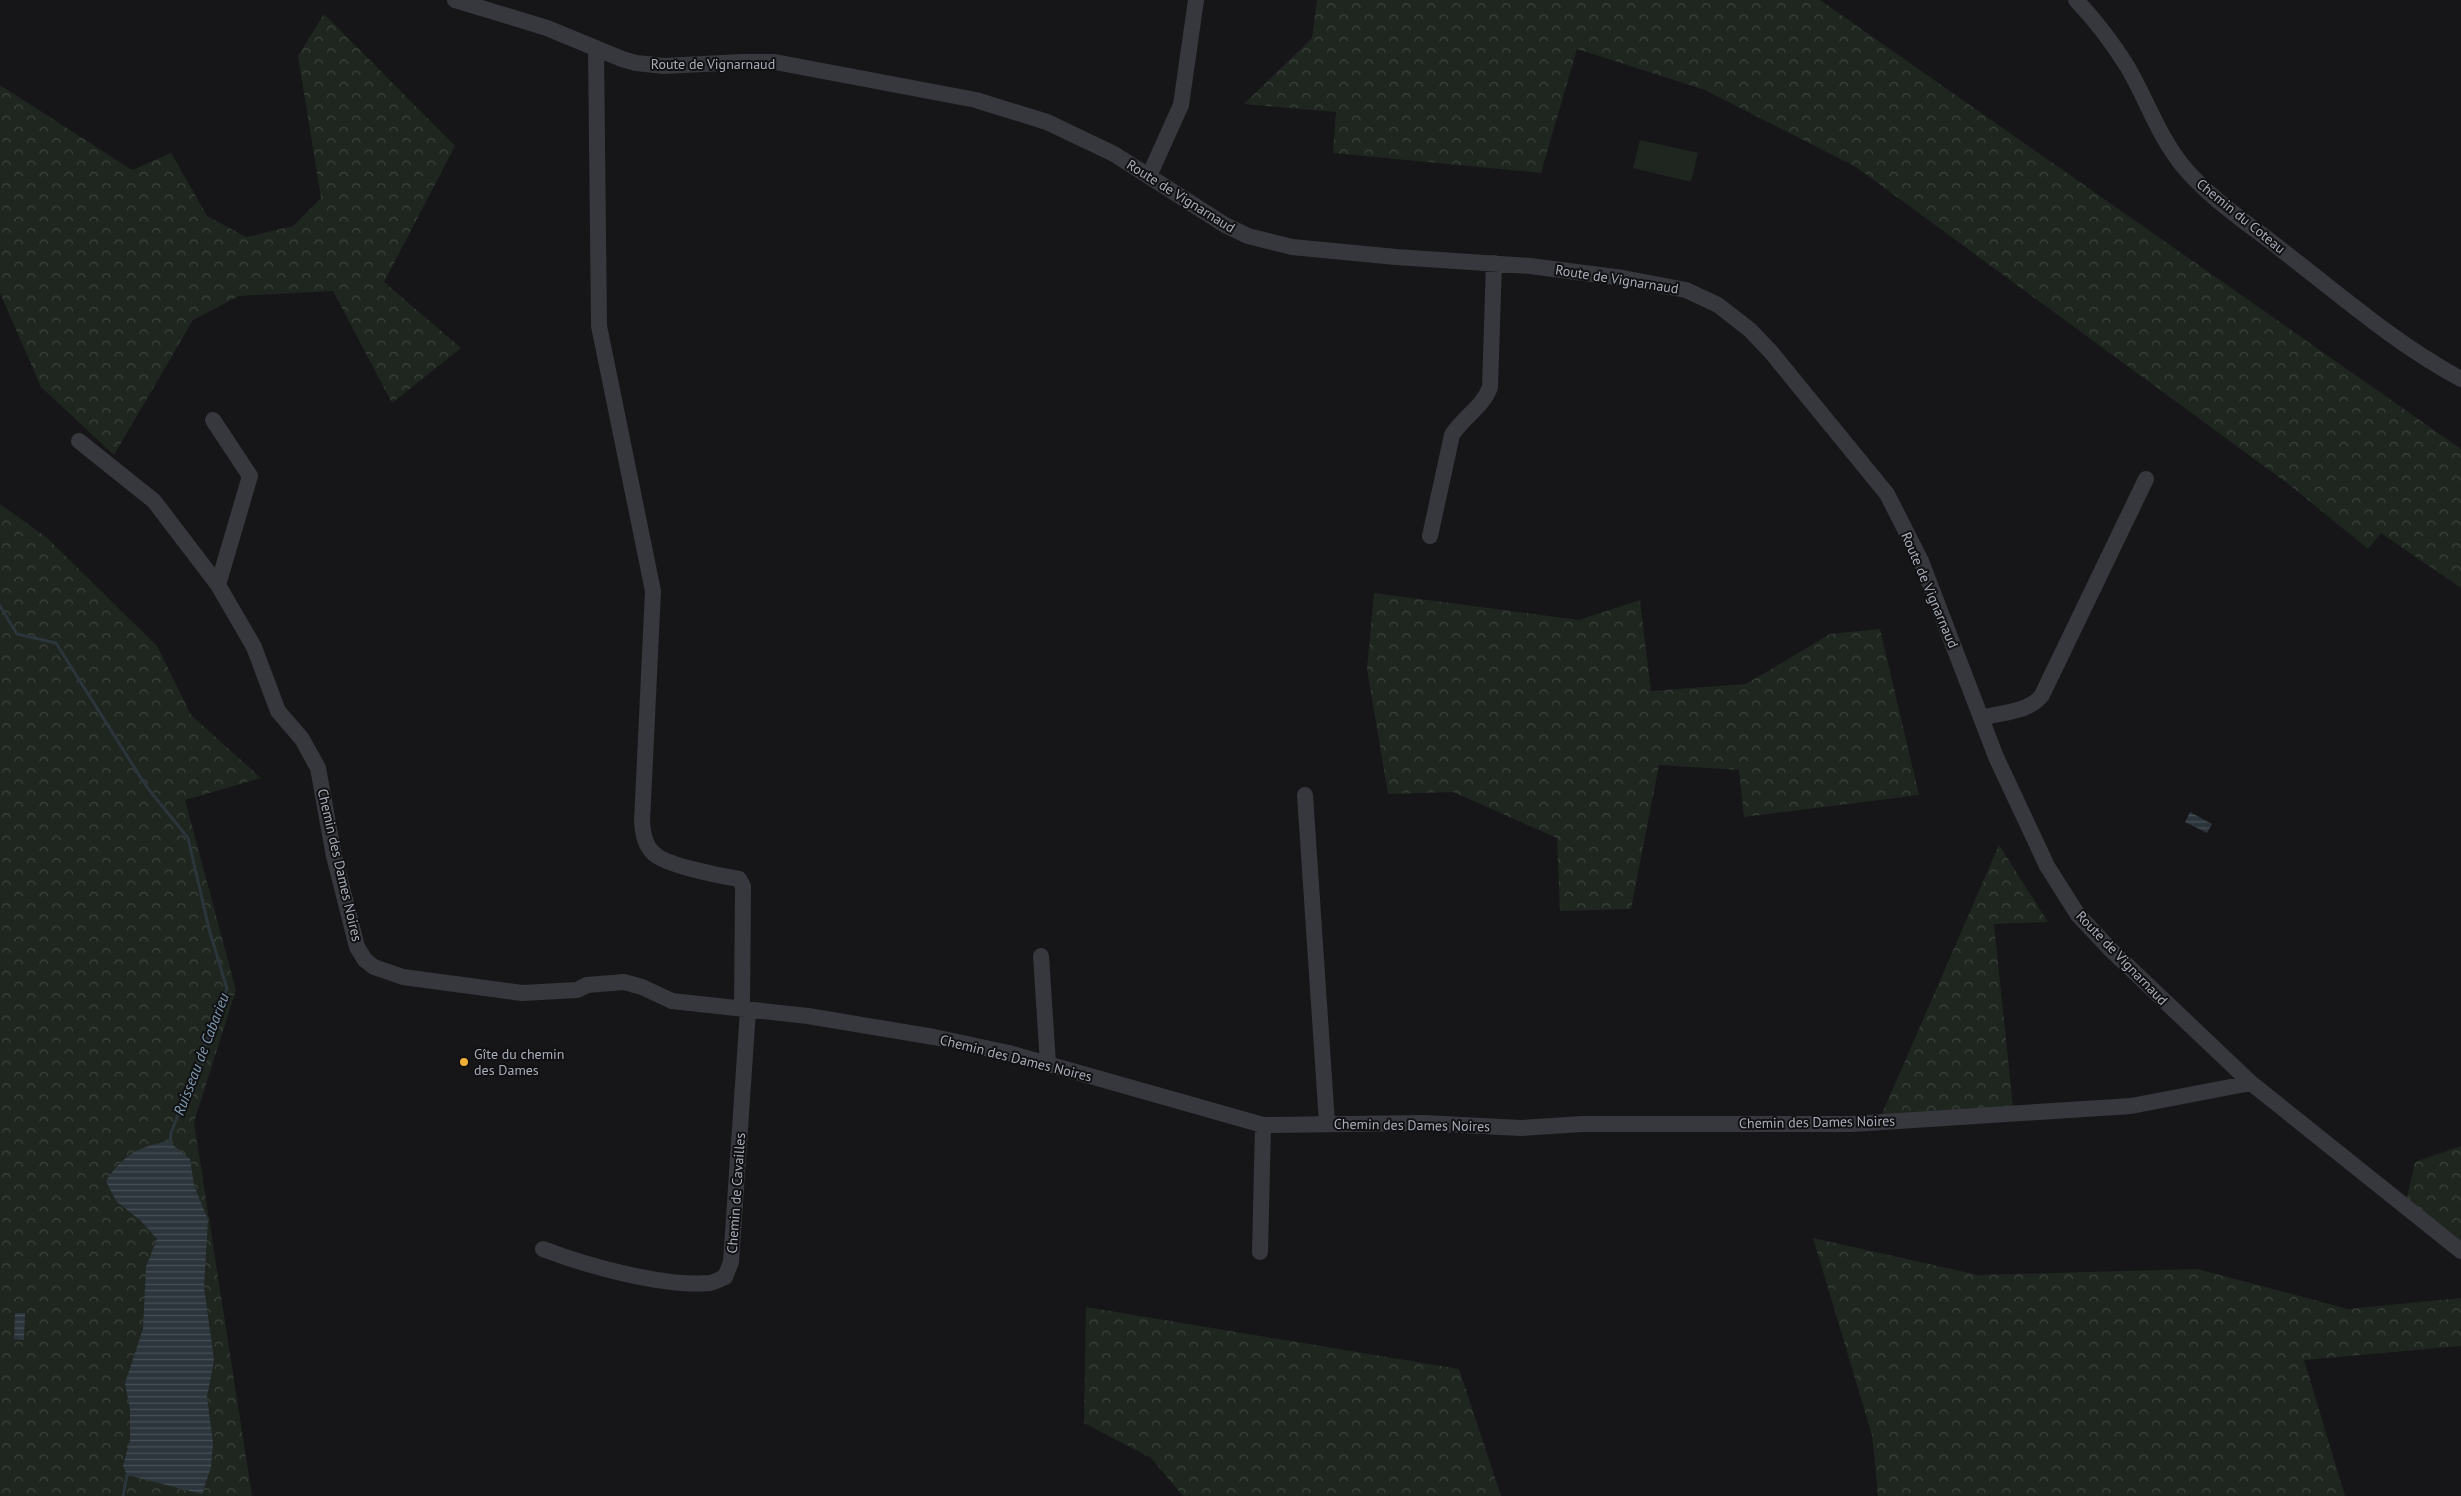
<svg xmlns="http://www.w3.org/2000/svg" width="2461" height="1496" font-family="'PT Sans',sans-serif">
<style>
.green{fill:#1e261f}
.forest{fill:url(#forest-crowns)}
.water{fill:url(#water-rules)}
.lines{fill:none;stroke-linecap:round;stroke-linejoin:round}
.stream{stroke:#2c353c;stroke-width:3}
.minor{stroke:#37383d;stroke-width:16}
.poi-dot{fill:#f2b134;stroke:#111113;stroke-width:2}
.labels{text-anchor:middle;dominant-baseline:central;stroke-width:4;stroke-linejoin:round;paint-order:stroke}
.street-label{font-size:14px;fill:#a8adb8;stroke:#111113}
.poi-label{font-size:14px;fill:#a8adb8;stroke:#111113;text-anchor:start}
.water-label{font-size:15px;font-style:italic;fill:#7f9bb3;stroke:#111113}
</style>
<defs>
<pattern id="forest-crowns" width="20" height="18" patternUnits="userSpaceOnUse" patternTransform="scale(1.25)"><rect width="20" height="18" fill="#1e261f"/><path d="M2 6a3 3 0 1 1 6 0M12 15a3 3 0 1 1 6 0" fill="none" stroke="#3c433d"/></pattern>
<pattern id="water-rules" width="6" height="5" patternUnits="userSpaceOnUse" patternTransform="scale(1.25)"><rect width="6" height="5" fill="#2c353c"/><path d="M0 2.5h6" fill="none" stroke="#485056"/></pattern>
</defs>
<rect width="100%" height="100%" fill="#161618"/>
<path class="green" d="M 1640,140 L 1698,153 L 1691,182 L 1633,168 Z"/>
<path class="forest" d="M 1317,0 L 1820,0 L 2461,449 L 2461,588 L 2381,533 L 2368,549 L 2291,486 L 1856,167 L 1705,90 L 1577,49 L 1541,173 L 1333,153 L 1336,112 L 1244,104 L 1312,38 Z
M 324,14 L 455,146 L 384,282 L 461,348 L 392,403 L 333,291 L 239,296 L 193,320 L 114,455 L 41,387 L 0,293 L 0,85 L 132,170 L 171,153 L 207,216 L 246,237 L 293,226 L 321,198 L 298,56 Z
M 0,504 L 46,537 L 157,646 L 191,715 L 261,778 L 185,800 L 236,990 L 194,1122 L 252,1496 L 0,1496 Z
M 1374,593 L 1579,620 L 1640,600 L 1651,691 L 1746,684 L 1830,634 L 1880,629 L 1919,795 L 1744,817 L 1739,770 L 1659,765 L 1631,909 L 1560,911 L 1557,838 L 1453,792 L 1388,794 L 1367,669 Z
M 1999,845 L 2048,922 L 1994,924 L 2013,1107 L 1881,1116 Z
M 2461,1146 L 2461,1243 L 2423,1215 L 2407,1197 L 2415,1162 Z
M 1813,1238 L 1978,1275 L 2197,1269 L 2348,1309 L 2461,1298 L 2461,1346 L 2304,1360 L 2345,1496 L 1878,1496 L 1872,1435 Z
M 1086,1307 L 1459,1369 L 1501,1496 L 1183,1496 L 1151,1458 L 1084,1423 Z"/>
<path class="water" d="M 2190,812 L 2212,824 L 2207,833 L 2185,822 Z
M 168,1141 L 190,1159 L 194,1185 L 208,1220 L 204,1287 L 214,1360 L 207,1397 L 213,1443 L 211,1467 L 202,1494 L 127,1475 L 123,1466 L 130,1440 L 130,1410 L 125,1383 L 143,1329 L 146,1267 L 157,1239 L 141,1221 L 116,1201 L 106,1181 C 123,1155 138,1147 168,1141 Z
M 15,1313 L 25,1313 L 24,1340 L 14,1339 Z"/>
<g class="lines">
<path class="stream" d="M 0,606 L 17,634 L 56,643 L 146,786 L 188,838 L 209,929 L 227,989 L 171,1133 L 170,1145
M 123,1496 L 127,1475 L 130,1474"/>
<path class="minor" d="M 455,0 L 547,28 L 622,59 L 636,63 L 664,66 L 742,62 L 775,62 L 976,100 L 1047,122 L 1114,154 L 1225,225 L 1248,236 L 1292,247 L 1396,257 L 1530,266 L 1623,278 L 1686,290 L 1718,305 L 1750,330 L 1771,352 L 1887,494 L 1921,561 L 1996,757 L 2047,866 L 2078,915 L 2111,950 L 2251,1083 L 2461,1251
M 2076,0 C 2095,20 2112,42 2127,66 C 2146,98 2158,135 2182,165 C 2210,199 2249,224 2283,251 C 2340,295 2397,345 2461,379
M 596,48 L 599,326 L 653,591 L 642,822 C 643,834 645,848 657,856 C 671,866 720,876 739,879 L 743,886 L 742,1009
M 1149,176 L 1181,105 L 1196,0
M 213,420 L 250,476 L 218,585
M 79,441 L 154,501 L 218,585 L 254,647 L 278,711 L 302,739 L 318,768 L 334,856 L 357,947 L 365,960 L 374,967 L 403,977 L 522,993 L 577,990 L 587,985 L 624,982 L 642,987 L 672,1001 L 808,1016 L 934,1037 L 1009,1053 L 1263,1125 L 1423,1123 L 1521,1128 L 1582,1124 L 1852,1124 L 2131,1106 L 2251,1083
M 1430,536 L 1452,435 C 1463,417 1483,407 1490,387 L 1494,263
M 1982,718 C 2002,712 2030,712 2042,695 L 2146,479
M 1305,795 L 1327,1123
M 1041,956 L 1048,1064
M 543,1249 C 587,1266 663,1287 710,1283 C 715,1282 720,1279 725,1277 L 731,1262 L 748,1010
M 1260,1252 L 1263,1125"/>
</g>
<circle class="poi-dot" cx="464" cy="1062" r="5"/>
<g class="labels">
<g class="street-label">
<text x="713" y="64">Route de Vignarnaud</text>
<text transform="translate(1181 196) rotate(32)">Route de Vignarnaud</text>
<text transform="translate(2241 216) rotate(39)">Chemin du Coteau</text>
<text transform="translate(1617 279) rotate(9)">Route de Vignarnaud</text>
<text transform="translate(1930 590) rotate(67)">Route de Vignarnaud</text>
<text transform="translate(340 865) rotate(77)">Chemin des Dames Noires</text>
<text transform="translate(2122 958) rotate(46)">Route de Vignarnaud</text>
<text transform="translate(1016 1058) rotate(14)">Chemin des Dames Noires</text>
<text transform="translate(1817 1122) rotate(-1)">Chemin des Dames Noires</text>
<text transform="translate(1412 1125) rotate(1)">Chemin des Dames Noires</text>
<text transform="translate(736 1193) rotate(-86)">Chemin de Cavailles</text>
</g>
<g class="poi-label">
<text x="474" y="1054">Gîte du chemin<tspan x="474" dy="16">des Dames</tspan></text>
</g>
<g class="water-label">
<text transform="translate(201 1054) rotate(-69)">Ruisseau de Cabarieu</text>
</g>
</g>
</svg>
